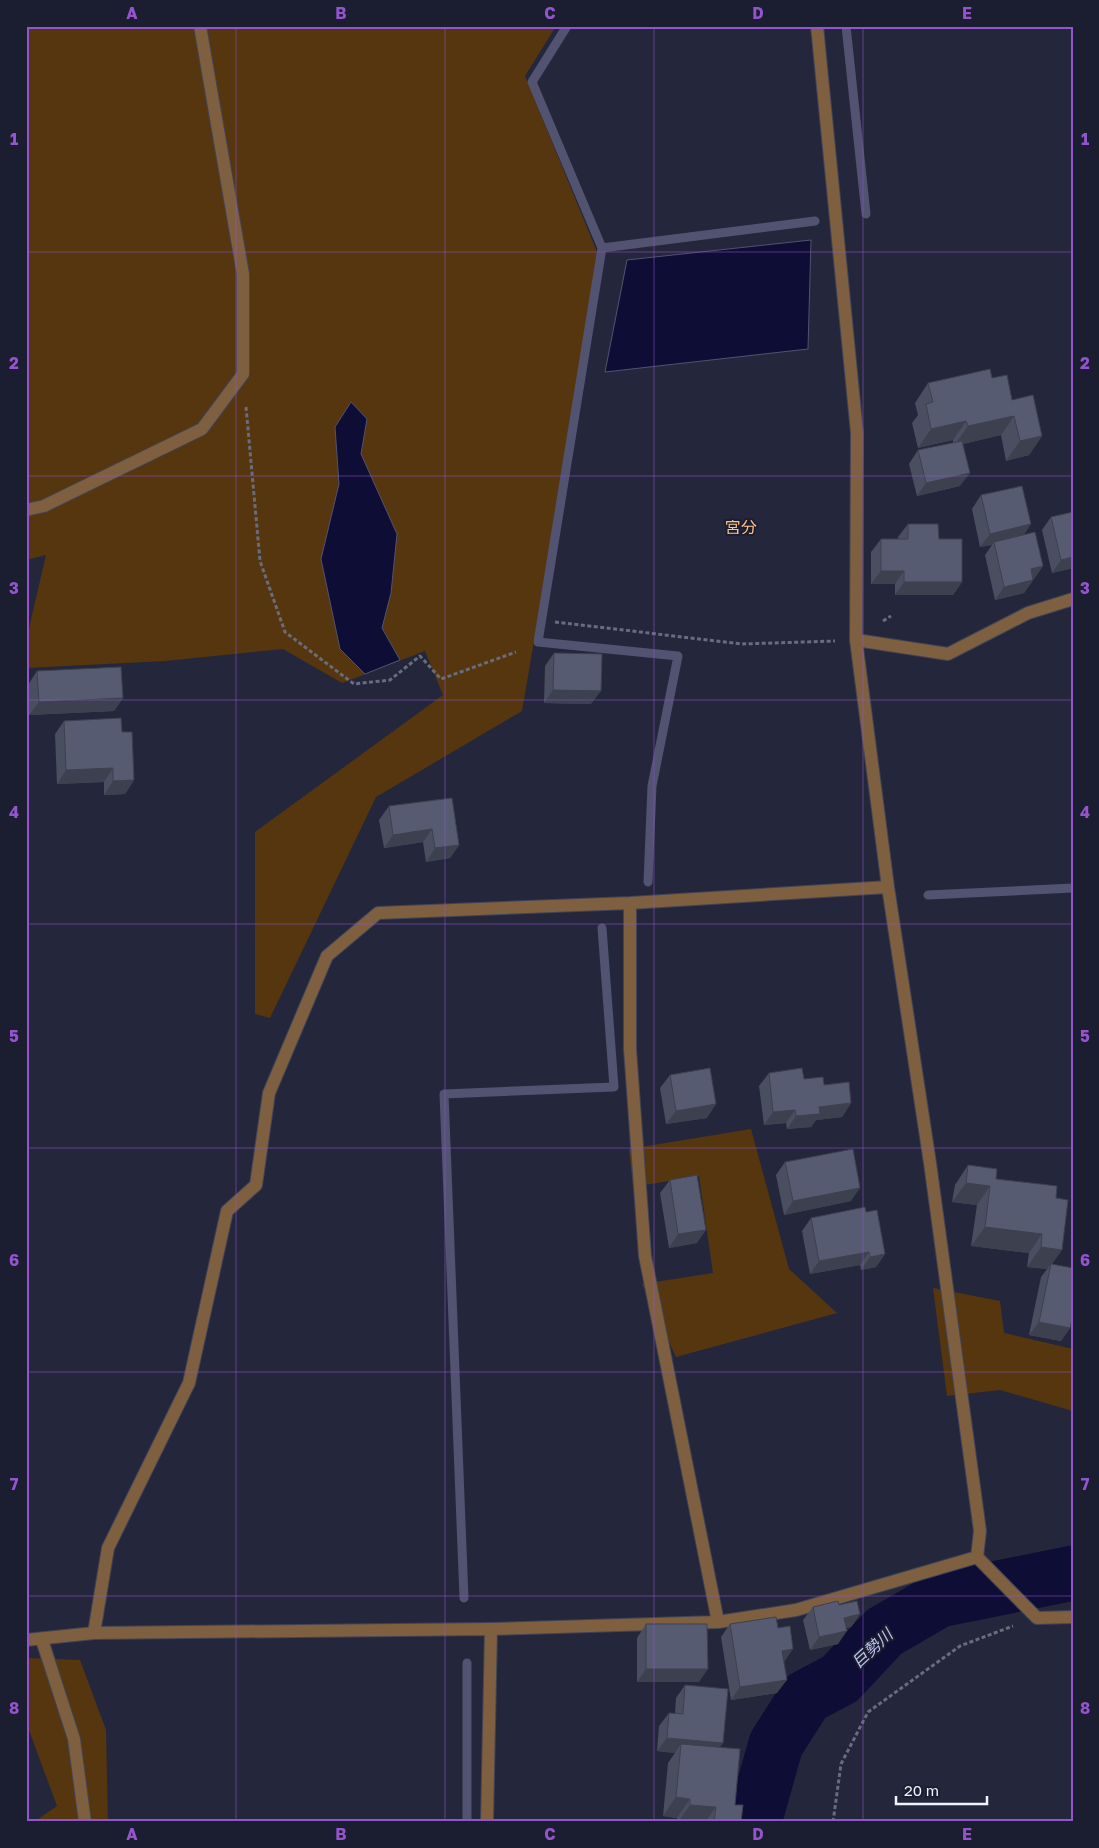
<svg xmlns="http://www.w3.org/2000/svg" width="1099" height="1848" font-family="'Golos Text','Noto Sans JP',sans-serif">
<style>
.green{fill:#56360f}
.water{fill:#0e0d35;stroke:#525271}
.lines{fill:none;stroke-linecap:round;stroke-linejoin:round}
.stream{stroke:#525271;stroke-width:9}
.river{stroke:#0e0d35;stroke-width:55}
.street-casing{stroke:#414456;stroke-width:14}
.path{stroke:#696c7d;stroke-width:3;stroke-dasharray:4 2.5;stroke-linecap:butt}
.street{stroke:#7e5f3f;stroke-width:12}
.wall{fill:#4a4e61}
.shaded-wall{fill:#3c404f}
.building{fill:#565b71;stroke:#3c404f}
.grid{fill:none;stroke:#9354cc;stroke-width:1;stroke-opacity:0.55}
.labels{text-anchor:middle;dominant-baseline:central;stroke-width:4;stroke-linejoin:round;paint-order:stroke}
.neighbourhood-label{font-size:16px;fill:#fcc287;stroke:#1b1d30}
.water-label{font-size:16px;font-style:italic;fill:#bdc5f2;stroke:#1b1d30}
.neatline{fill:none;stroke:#9354cc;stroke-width:2}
.grid-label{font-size:16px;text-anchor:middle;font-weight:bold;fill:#9354cc}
</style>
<rect width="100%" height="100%" fill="#24273b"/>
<path class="green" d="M 26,26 L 556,26 L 525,76 L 597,252 L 577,390 L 522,711 L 376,797 L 270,1018 L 255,1014 L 255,832 L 443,695 L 425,651 L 342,683 L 283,649 L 165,661 L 26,668 L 26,641 L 46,555 L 26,560 Z
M 751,1129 L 789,1269 L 837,1313 L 676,1357 L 642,1284 L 713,1273 L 699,1176 L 633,1187 L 629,1149 Z
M 933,1288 L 1000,1301 L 1004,1333 L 1073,1349 L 1073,1411 L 1000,1390 L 947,1396 Z
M 26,1658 L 80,1660 L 106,1730 L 108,1822 L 34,1822 L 57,1806 L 26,1722 Z"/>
<path class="water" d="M 811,240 L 808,349 L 605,372 L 627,260 Z
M 351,402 L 367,419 L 361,454 L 397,534 L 391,593 L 382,628 L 400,660 L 365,674 L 340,649 L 321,559 L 339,484 L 335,427 Z"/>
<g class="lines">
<path class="stream" d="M 567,26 L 532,82 L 602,248 L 538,642 L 678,656 L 652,786 L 648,882
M 846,26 L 866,214
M 602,248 L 815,221
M 928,895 L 1073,888
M 464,1598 L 444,1094 L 614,1087 L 602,928
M 467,1663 L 467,1822"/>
<path class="river" d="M 754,1822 L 776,1744 L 806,1697 L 840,1679 L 884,1632 L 939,1600 L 1073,1573"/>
<defs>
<path id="street" d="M 817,26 L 857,433 L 856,640 L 888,887 L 930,1163 L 980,1531 L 977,1557
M 26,510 L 44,506 L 202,429 L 243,374 L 243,274 L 200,26
M 856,640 L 948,654 L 1028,613 L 1073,599
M 630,903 L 630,1049 L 645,1256 L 718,1622
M 977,1557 L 1037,1618 L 1073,1617
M 94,1633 L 108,1548 L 189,1383 L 227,1211 L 256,1185 L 269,1093 L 327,956 L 378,913 L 630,903 L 888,887
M 26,1640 L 94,1633 L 491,1629 L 718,1622 L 796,1610 L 977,1557
M 42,1640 L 74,1739 L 85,1822
M 487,1822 L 491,1629"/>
</defs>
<use href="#street" class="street-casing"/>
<path class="path" d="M 246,407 L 260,561 L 285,632 L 354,684 L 390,680 L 420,656 L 441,679 L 516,652
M 883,621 L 891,616
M 555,622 L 742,644 L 835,641
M 833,1822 L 841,1764 L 868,1712 L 960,1646 L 1013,1626"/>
<use href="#street" class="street"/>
</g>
<path class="wall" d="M 992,378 L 1012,400 L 1042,436 L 1029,455 L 1006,461 L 1001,435 L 963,444 L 960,486 L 917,496 L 909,464 L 918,450 L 953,443 L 953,440 L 918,448 L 912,423 L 918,415 L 915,403 L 928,383 Z
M 981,495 L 1024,535 L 1043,566 L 1024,593 L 995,600 L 985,555 L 992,545 L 980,547 L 972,509 Z
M 1073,512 L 1073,568 L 1052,573 L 1042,530 L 1051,517 Z
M 908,524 L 939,539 L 962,582 L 953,595 L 895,595 L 895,584 L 871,584 L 871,552 L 881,539 L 898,539 L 898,537 Z
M 554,653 L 591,704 L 544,703 L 545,666 Z
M 37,671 L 123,698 L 114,711 L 29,715 L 28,685 Z
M 64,721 L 122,732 L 134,780 L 125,794 L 104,795 L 104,782 L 57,784 L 55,734 Z
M 452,798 L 459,845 L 450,858 L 426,862 L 423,842 L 384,848 L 379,820 L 389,806 Z
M 769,1073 L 804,1079 L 824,1085 L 851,1103 L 842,1117 L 816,1120 L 811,1127 L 787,1129 L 786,1123 L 764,1125 L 759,1086 Z
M 670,1075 L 707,1118 L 666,1124 L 660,1088 Z
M 785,1162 L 851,1201 L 784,1215 L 776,1175 Z
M 968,1165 L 996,1179 L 1056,1198 L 1052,1264 L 1070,1328 L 1061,1341 L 1029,1335 L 1041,1277 L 1047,1269 L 1027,1267 L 1029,1253 L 971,1246 L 977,1205 L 952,1202 L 955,1185 Z
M 670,1180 L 697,1243 L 669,1248 L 660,1193 Z
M 866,1212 L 885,1254 L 876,1267 L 861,1270 L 860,1265 L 810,1274 L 802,1231 L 811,1218 Z
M 839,1605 L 860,1614 L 851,1627 L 846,1628 L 838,1644 L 810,1650 L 803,1620 L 813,1607 Z
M 646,1624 L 699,1682 L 637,1682 L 637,1638 Z
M 730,1624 L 784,1662 L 777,1693 L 731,1700 L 721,1637 Z
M 685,1685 L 720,1747 L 735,1805 L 741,1822 L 677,1822 L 677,1818 L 663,1816 L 668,1763 L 675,1753 L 657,1751 L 659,1726 L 669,1713 L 675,1713 L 676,1698 Z"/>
<path class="shaded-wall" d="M 1014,416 L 1001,435 L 954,446 L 968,426 Z
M 966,421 L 953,440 L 918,448 L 931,429 Z
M 1042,436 L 1029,455 L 1006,461 L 1020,441 Z
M 970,473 L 960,486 L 917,496 L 926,483 Z
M 1031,524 L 1022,538 L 994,542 L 992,545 L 980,547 L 990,534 Z
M 1073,557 L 1073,568 L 1052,573 L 1061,560 Z
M 1043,566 L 1034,579 L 1021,582 L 1031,569 Z
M 881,571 L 904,571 L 895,584 L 871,584 Z
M 1033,580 L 1024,593 L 995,600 L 1004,587 Z
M 904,582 L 962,582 L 953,595 L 895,595 Z
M 553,690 L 601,691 L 591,704 L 544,703 Z
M 123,698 L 114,711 L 29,715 L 39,702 Z
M 113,768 L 104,782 L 57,784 L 66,770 Z
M 134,780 L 125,794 L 104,795 L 113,781 Z
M 432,829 L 423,842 L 384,848 L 393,835 Z
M 459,845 L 450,858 L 426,862 L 435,848 Z
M 851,1103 L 842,1117 L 816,1120 L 811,1127 L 787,1129 L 796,1116 L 819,1107 Z
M 716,1104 L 707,1118 L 666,1124 L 676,1111 Z
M 795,1110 L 786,1123 L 764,1125 L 773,1112 Z
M 966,1183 L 990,1186 L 977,1205 L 952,1202 Z
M 860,1188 L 851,1201 L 784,1215 L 793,1201 Z
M 985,1227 L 1042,1234 L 1029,1253 L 971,1246 Z
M 706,1230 L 697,1243 L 669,1248 L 678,1234 Z
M 1041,1247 L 1062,1250 L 1050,1267 L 1051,1264 L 1047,1269 L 1027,1267 Z
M 869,1252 L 860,1265 L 810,1274 L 819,1261 Z
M 885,1254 L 876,1267 L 861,1270 L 870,1257 Z
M 1039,1322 L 1070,1328 L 1061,1341 L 1029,1335 Z
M 860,1614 L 851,1627 L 835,1631 L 844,1618 Z
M 847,1631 L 838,1644 L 810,1650 L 819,1637 Z
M 793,1649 L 784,1662 L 782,1651 Z
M 646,1669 L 708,1669 L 699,1682 L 637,1682 Z
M 787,1680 L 777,1693 L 731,1700 L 740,1687 Z
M 667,1738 L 723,1743 L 714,1756 L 681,1744 L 675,1753 L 657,1751 Z
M 676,1797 L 690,1799 L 677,1818 L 663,1816 Z
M 690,1805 L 716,1807 L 705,1822 L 678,1822 Z"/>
<path class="building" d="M 990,369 L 992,378 L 1007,375 L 1012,400 L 1033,395 L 1042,436 L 1020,441 L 1014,416 L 968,426 L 966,421 L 931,429 L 926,404 L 933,402 L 928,383 Z
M 962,441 L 970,473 L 926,483 L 918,450 Z
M 1022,486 L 1031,524 L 990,534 L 981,495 Z
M 1073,512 L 1073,557 L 1061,560 L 1051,517 Z
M 908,524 L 938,524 L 939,539 L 962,539 L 962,582 L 904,582 L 904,571 L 881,571 L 881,539 L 908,539 Z
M 1035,532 L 1043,566 L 1031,569 L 1033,580 L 1004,587 L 994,542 Z
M 554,653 L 602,654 L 601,691 L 553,690 Z
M 121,667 L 123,698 L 39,702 L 37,671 Z
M 121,718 L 122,732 L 132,732 L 134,780 L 113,781 L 113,768 L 66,770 L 64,721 Z
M 452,798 L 459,845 L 435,848 L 432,829 L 393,835 L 389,806 Z
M 710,1068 L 716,1104 L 676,1111 L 670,1075 Z
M 802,1068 L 804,1079 L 823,1077 L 824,1085 L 849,1082 L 851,1103 L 819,1107 L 820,1114 L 796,1116 L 795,1110 L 773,1112 L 769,1073 Z
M 853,1149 L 860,1188 L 793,1201 L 785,1162 Z
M 968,1165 L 997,1169 L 996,1179 L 1057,1186 L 1056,1198 L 1068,1200 L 1062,1250 L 1041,1247 L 1042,1234 L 985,1227 L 990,1186 L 966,1183 Z
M 697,1175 L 706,1230 L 678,1234 L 670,1180 Z
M 865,1207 L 866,1212 L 877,1210 L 885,1254 L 870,1257 L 869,1252 L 819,1261 L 811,1218 Z
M 1051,1264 L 1073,1268 L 1073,1315 L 1070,1328 L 1039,1322 Z
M 838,1601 L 839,1605 L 857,1601 L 860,1614 L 844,1618 L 847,1631 L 819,1637 L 813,1607 Z
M 776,1617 L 778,1628 L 790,1626 L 793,1649 L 782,1651 L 787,1680 L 740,1687 L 730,1624 Z
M 646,1624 L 707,1624 L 708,1669 L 646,1669 Z
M 685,1685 L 728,1689 L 723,1743 L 667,1738 L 669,1713 L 683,1714 Z
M 681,1744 L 740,1749 L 735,1805 L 743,1805 L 741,1822 L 714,1822 L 716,1807 L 690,1805 L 690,1799 L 676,1797 Z"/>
<path class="grid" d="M 236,26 L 236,1822M 445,26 L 445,1822M 654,26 L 654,1822M 863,26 L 863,1822M 26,252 L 1073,252M 26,476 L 1073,476M 26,700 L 1073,700M 26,924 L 1073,924M 26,1148 L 1073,1148M 26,1372 L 1073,1372M 26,1596 L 1073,1596"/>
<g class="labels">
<g class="neighbourhood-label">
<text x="741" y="527">宮分</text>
</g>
<g class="water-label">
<text transform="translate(872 1648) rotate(-43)">巨勢川</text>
</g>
</g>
<rect width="1099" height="1848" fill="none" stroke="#1b1d30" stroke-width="55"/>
<path d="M896 1796v8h91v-8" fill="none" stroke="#f1f3fe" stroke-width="2.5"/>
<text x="904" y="1796" font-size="15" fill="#f1f3fe" stroke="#1b1d30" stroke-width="4" paint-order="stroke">20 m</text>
<rect x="28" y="28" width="1044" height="1792" class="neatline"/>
<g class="grid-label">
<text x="132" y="19">A</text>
<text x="341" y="19">B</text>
<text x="550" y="19">C</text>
<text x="758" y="19">D</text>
<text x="967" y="19">E</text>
<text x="14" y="145">1</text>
<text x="1085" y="145">1</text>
<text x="14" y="369">2</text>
<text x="1085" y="369">2</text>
<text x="14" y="594">3</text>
<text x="1085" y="594">3</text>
<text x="14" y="818">4</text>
<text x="1085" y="818">4</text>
<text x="14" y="1042">5</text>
<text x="1085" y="1042">5</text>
<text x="14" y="1266">6</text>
<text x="1085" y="1266">6</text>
<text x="14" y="1490">7</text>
<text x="1085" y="1490">7</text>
<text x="14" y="1714">8</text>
<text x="1085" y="1714">8</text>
<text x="132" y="1840">A</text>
<text x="341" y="1840">B</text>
<text x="550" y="1840">C</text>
<text x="758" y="1840">D</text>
<text x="967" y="1840">E</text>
</g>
</svg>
